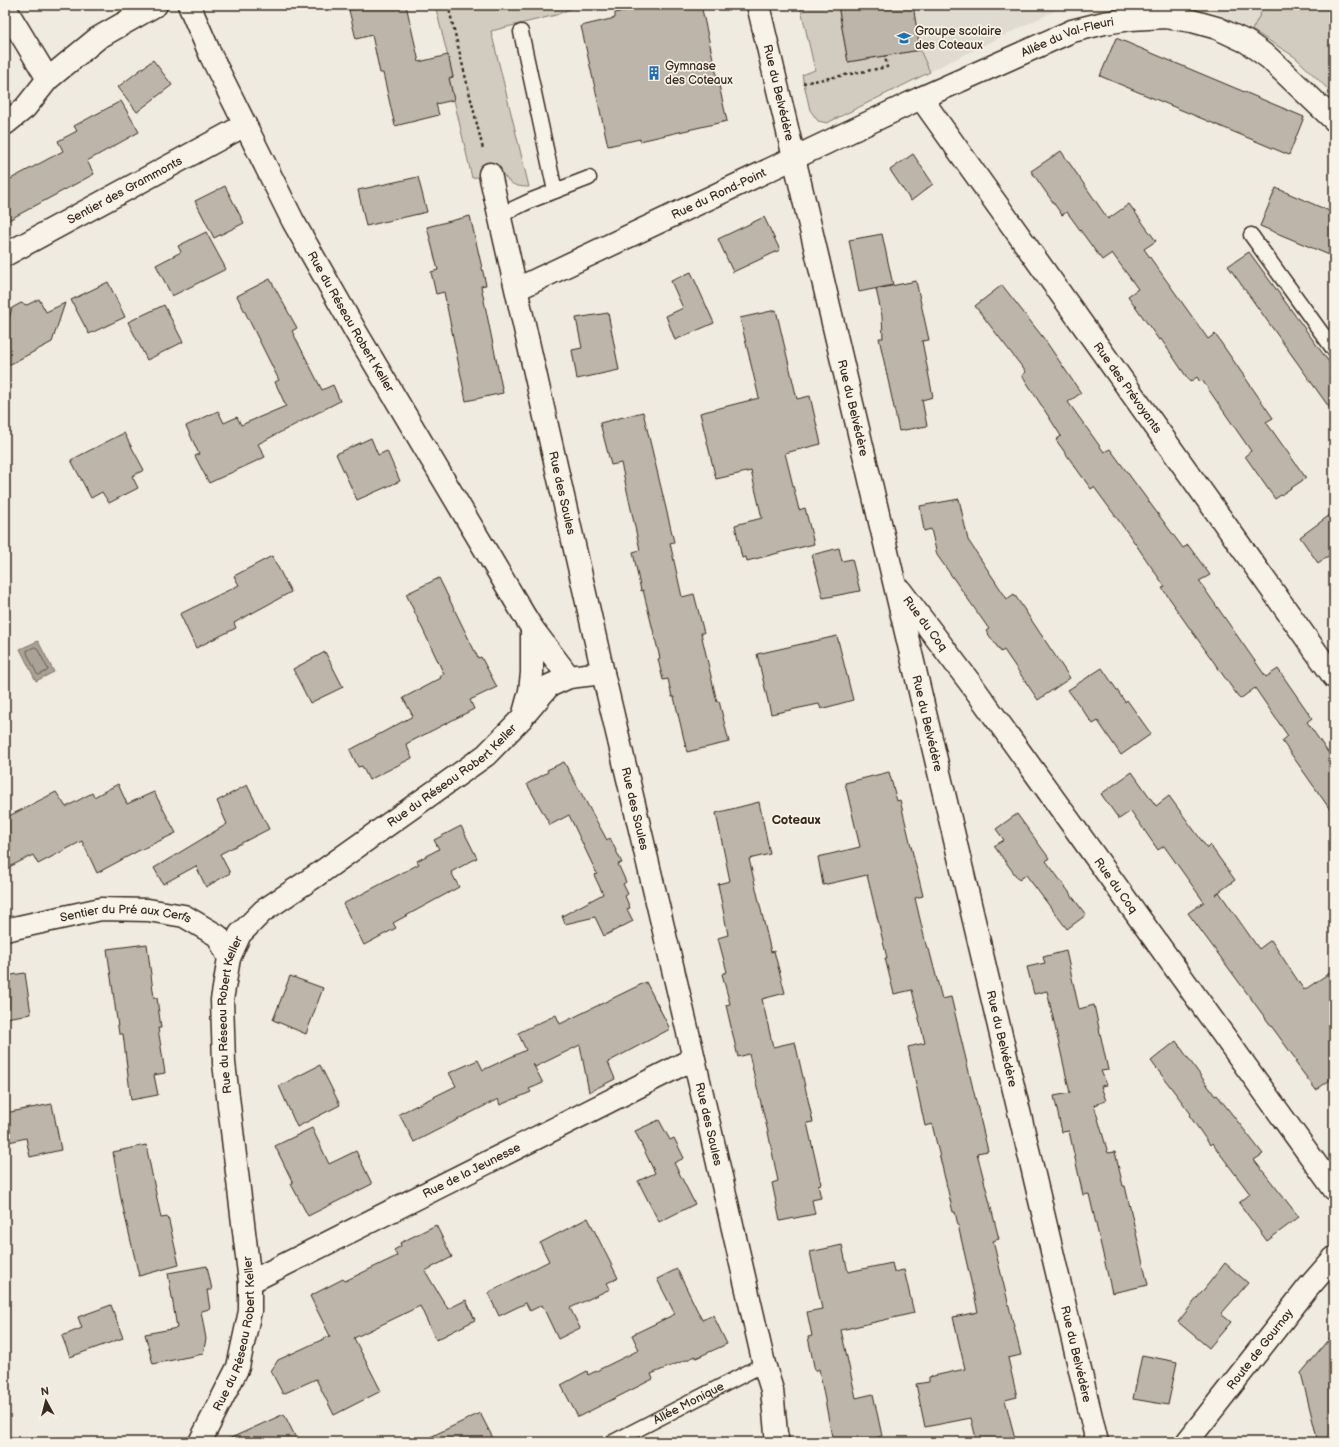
<svg xmlns="http://www.w3.org/2000/svg" width="1339" height="1447" font-family="'Balsamiq Sans',sans-serif">
<style>
.built{fill:#e0dbd0}
.green{fill:#d1cbc0;stroke:#867a6f}
.water{fill:#aaa296;stroke:#7e7266}
.lines{fill:none;stroke-linecap:round;stroke-linejoin:round}
.shore{stroke:#675a4e;stroke-width:1}
.building{fill:#bdb5aa;stroke:#3b2a1e}
.service-casing{stroke:#3b2a1e;stroke-width:17}
.minor-casing{stroke:#3b2a1e;stroke-width:25}
.tertiary-casing{stroke:#3b2a1e;stroke-width:25}
.path{stroke:#3b2a1e;stroke-width:2.5;stroke-dasharray:3 3;stroke-linecap:butt}
.service{stroke:#f7f3e8;stroke-width:14}
.minor{stroke:#f7f3e8;stroke-width:22}
.tertiary{stroke:#f7f3e8;stroke-width:22}
.labels{text-anchor:middle;dominant-baseline:central;stroke-width:3.5;stroke-linejoin:round;paint-order:stroke}
.poi-label{font-size:12px;fill:#3b2a1e;stroke:#f7f3e8;text-anchor:start}
.street-label{font-size:12px;fill:#3b2a1e;stroke:#f7f3e8}
.neighbourhood-label{font-size:13px;font-weight:bold;fill:#3b2a1e;stroke:#f7f3e8}
</style>
<rect width="100%" height="100%" fill="#efebe0"/>
<filter id="ink" filterUnits="userSpaceOnUse"><feTurbulence type="fractalNoise" baseFrequency=".025" numOctaves="2"/><feDisplacementMap in="SourceGraphic" scale="8" xChannelSelector="R" yChannelSelector="G"/><feConvolveMatrix kernelMatrix="1 2 1 2 8 2 1 2 1" color-interpolation-filters="sRGB"/></filter>
<g filter="url(#ink)">
<path class="built" d="M 800,5 L 1067,5 L 916,78 L 827,123 L 818,121 L 810,110 L 802,75 L 815,70 Z
M 1200,5 L 1265,5 L 1252,30 Z"/>
<path class="green" d="M 435,5 L 579,5 L 556,15 L 491,31 L 529,187 C 514,187 510,184 501,172 L 472,178 L 449,78 L 453,77 Z
M 800,5 L 838,5 L 848,62 L 920,50 L 930,72 L 827,123 L 818,121 L 810,110 L 802,75 L 815,70 Z
M 1265,5 L 1334,5 L 1334,95 L 1295,57 L 1252,30 Z"/>
<path class="water" d="M 38,641 L 54,672 L 36,681 L 20,649 Z"/>
<g class="lines">
<path class="shore" d="M 35,647 L 37,648 L 48,669 L 47,671 L 39,675 L 37,674 L 27,653 L 27,651 Z"/>
</g>
<path class="building" d="M 372,5 L 406,5 L 419,62 L 448,55 L 453,77 L 449,78 L 454,100 L 436,104 L 439,115 L 395,126 L 383,73 L 380,73 L 372,35 L 356,39 L 349,10 Z
M 652,5 L 701,5 L 727,121 L 640,141 L 640,139 L 608,146 L 581,26 L 615,18 L 615,13 Z
M 838,5 L 913,5 L 920,50 L 848,62 Z
M 1116,38 L 1304,117 L 1289,155 L 1100,76 Z
M 153,60 L 172,85 L 137,112 L 118,87 Z
M 121,101 L 139,132 L 87,161 L 94,174 L 5,222 L 5,182 L 63,151 L 58,141 L 77,131 L 74,126 Z
M 1061,151 L 1108,219 L 1129,204 L 1156,241 L 1144,249 L 1208,339 L 1215,334 L 1273,418 L 1266,422 L 1306,478 L 1275,499 L 1245,456 L 1251,451 L 1202,380 L 1200,382 L 1197,377 L 1190,382 L 1161,339 L 1159,340 L 1128,296 L 1138,289 L 1112,253 L 1102,260 L 1067,212 L 1062,215 L 1031,171 Z
M 913,154 L 933,184 L 911,201 L 890,170 Z
M 418,177 L 427,212 L 366,226 L 358,190 Z
M 225,186 L 244,223 L 214,238 L 195,201 Z
M 1276,188 L 1334,213 L 1334,257 L 1260,226 Z
M 470,216 L 486,285 L 481,286 L 503,393 L 466,401 L 444,292 L 436,294 L 431,272 L 438,270 L 427,227 Z
M 764,217 L 780,250 L 733,272 L 718,239 Z
M 206,232 L 226,269 L 172,296 L 156,265 L 181,252 L 178,246 Z
M 882,234 L 893,285 L 859,292 L 849,240 Z
M 1249,252 L 1334,369 L 1334,414 L 1228,266 Z
M 691,272 L 714,323 L 675,340 L 666,316 L 683,308 L 671,281 Z
M 270,279 L 297,328 L 292,331 L 322,390 L 333,385 L 340,401 L 258,444 L 265,457 L 209,483 L 195,456 L 199,454 L 186,426 L 218,411 L 224,423 L 237,417 L 241,425 L 286,406 L 275,382 L 279,380 L 237,296 Z
M 916,281 L 929,340 L 922,341 L 933,397 L 922,400 L 927,426 L 899,431 L 879,338 L 883,338 L 882,316 L 876,289 Z
M 108,282 L 125,317 L 89,334 L 71,300 Z
M 1002,285 L 1045,340 L 1081,393 L 1068,402 L 1104,452 L 1110,449 L 1183,548 L 1188,545 L 1210,575 L 1199,581 L 1266,677 L 1278,669 L 1312,718 L 1307,722 L 1334,761 L 1334,815 L 1282,741 L 1288,736 L 1255,688 L 1240,699 L 1174,606 L 1175,606 L 1162,588 L 1165,587 L 1130,536 L 1094,487 L 1091,489 L 1056,440 L 1061,436 L 1022,375 L 1026,372 L 975,306 Z
M 39,299 L 46,312 L 65,303 L 52,342 L 5,367 L 5,332 L 12,308 L 21,303 L 27,305 Z
M 164,305 L 183,342 L 147,360 L 128,322 Z
M 776,310 L 797,399 L 810,396 L 821,444 L 785,453 L 799,510 L 805,508 L 814,544 L 747,561 L 746,557 L 742,558 L 735,525 L 762,518 L 751,471 L 716,479 L 700,413 L 759,398 L 740,318 Z
M 608,313 L 619,370 L 577,379 L 572,350 L 582,348 L 576,318 Z
M 643,412 L 674,542 L 670,543 L 682,597 L 694,594 L 704,633 L 701,633 L 717,702 L 719,701 L 729,742 L 687,752 L 674,697 L 672,697 L 668,679 L 663,680 L 658,659 L 660,658 L 643,590 L 641,591 L 633,552 L 640,550 L 621,463 L 611,465 L 600,423 Z
M 124,433 L 144,470 L 132,476 L 138,488 L 109,503 L 102,492 L 91,498 L 71,460 Z
M 371,438 L 378,455 L 387,451 L 400,481 L 357,500 L 336,454 Z
M 959,499 L 968,540 L 1007,599 L 1014,594 L 1070,678 L 1038,700 L 1004,650 L 1001,652 L 986,631 L 989,629 L 937,555 L 931,529 L 924,531 L 920,506 Z
M 1334,512 L 1334,552 L 1318,563 L 1300,537 Z
M 839,548 L 842,561 L 852,559 L 860,591 L 823,598 L 812,555 Z
M 272,556 L 291,592 L 234,623 L 236,628 L 196,648 L 180,614 L 239,585 L 234,576 Z
M 439,578 L 478,658 L 481,657 L 497,687 L 470,700 L 474,709 L 406,744 L 412,758 L 369,780 L 362,766 L 358,767 L 350,750 L 413,716 L 403,698 L 441,678 L 440,676 L 444,674 L 406,594 Z
M 837,636 L 853,700 L 821,709 L 819,704 L 771,714 L 757,654 Z
M 325,652 L 343,687 L 310,703 L 293,669 Z
M 1102,668 L 1125,702 L 1127,700 L 1151,734 L 1121,755 L 1098,721 L 1093,724 L 1068,690 Z
M 564,762 L 607,840 L 610,838 L 622,863 L 618,864 L 626,882 L 623,884 L 628,894 L 625,896 L 630,908 L 627,909 L 633,921 L 604,936 L 595,917 L 565,924 L 562,916 L 603,894 L 594,875 L 597,874 L 569,815 L 550,825 L 527,784 L 548,772 L 547,770 Z
M 889,772 L 897,801 L 900,800 L 923,896 L 915,898 L 927,949 L 929,949 L 942,999 L 951,997 L 988,1151 L 977,1153 L 999,1239 L 993,1241 L 1021,1355 L 1008,1358 L 1017,1397 L 1005,1400 L 1016,1442 L 977,1442 L 971,1418 L 925,1427 L 916,1384 L 929,1382 L 929,1377 L 965,1369 L 953,1317 L 978,1312 L 955,1212 L 953,1212 L 932,1124 L 925,1126 L 908,1047 L 925,1043 L 912,990 L 894,994 L 885,958 L 887,958 L 867,875 L 823,885 L 818,857 L 860,847 L 845,783 Z
M 1132,772 L 1156,806 L 1169,796 L 1207,848 L 1210,845 L 1235,880 L 1215,895 L 1219,892 L 1259,949 L 1271,940 L 1304,990 L 1334,970 L 1334,1077 L 1316,1090 L 1295,1062 L 1297,1061 L 1188,913 L 1204,902 L 1164,846 L 1158,850 L 1131,811 L 1119,819 L 1101,794 Z
M 118,784 L 127,804 L 154,792 L 176,833 L 138,851 L 97,873 L 82,841 L 38,864 L 33,855 L 5,869 L 5,818 L 56,792 L 66,807 L 92,793 L 94,797 Z
M 247,785 L 269,829 L 220,854 L 230,873 L 206,887 L 196,866 L 163,884 L 154,868 L 227,824 L 217,801 Z
M 759,802 L 770,854 L 749,859 L 771,952 L 774,951 L 785,993 L 762,999 L 773,1047 L 795,1042 L 813,1122 L 807,1123 L 821,1184 L 818,1185 L 821,1198 L 812,1200 L 815,1214 L 780,1221 L 772,1183 L 778,1181 L 768,1132 L 749,1054 L 738,1057 L 726,1005 L 730,1004 L 722,974 L 727,972 L 718,938 L 728,935 L 718,884 L 730,881 L 716,813 Z
M 1017,814 L 1049,858 L 1046,861 L 1086,915 L 1067,929 L 1026,875 L 1019,880 L 994,846 L 1004,840 L 996,829 Z
M 461,826 L 477,858 L 451,872 L 459,887 L 393,923 L 396,928 L 364,945 L 343,904 L 419,864 L 417,861 L 439,849 L 434,840 Z
M 147,944 L 154,998 L 157,998 L 161,1028 L 158,1028 L 165,1073 L 154,1075 L 158,1095 L 131,1100 L 123,1034 L 119,1034 L 107,949 Z
M 1066,951 L 1079,1009 L 1094,1005 L 1108,1070 L 1101,1071 L 1107,1085 L 1101,1086 L 1106,1101 L 1094,1105 L 1108,1153 L 1115,1152 L 1123,1186 L 1125,1186 L 1148,1285 L 1112,1293 L 1089,1194 L 1083,1195 L 1069,1131 L 1062,1132 L 1054,1096 L 1070,1093 L 1047,991 L 1034,994 L 1027,967 L 1045,963 L 1043,957 Z
M 25,973 L 31,1014 L 5,1018 L 5,976 Z
M 290,976 L 323,988 L 306,1034 L 273,1020 Z
M 646,982 L 670,1029 L 608,1062 L 615,1079 L 589,1092 L 580,1045 L 535,1067 L 533,1064 L 543,1083 L 529,1089 L 531,1092 L 500,1105 L 498,1099 L 414,1142 L 399,1114 L 456,1086 L 449,1073 L 478,1060 L 483,1070 L 526,1050 L 518,1033 L 556,1015 L 560,1024 Z
M 1176,1041 L 1215,1096 L 1217,1095 L 1263,1154 L 1254,1160 L 1299,1217 L 1267,1241 L 1239,1203 L 1250,1194 L 1212,1143 L 1210,1145 L 1189,1115 L 1191,1114 L 1151,1061 Z
M 320,1065 L 340,1105 L 297,1127 L 279,1086 Z
M 52,1104 L 61,1150 L 30,1157 L 26,1138 L 5,1143 L 5,1113 Z
M 659,1120 L 670,1140 L 674,1138 L 684,1158 L 674,1163 L 695,1204 L 659,1222 L 638,1181 L 655,1173 L 635,1131 Z
M 312,1128 L 329,1164 L 356,1151 L 372,1184 L 308,1216 L 291,1184 L 293,1183 L 275,1146 Z
M 146,1145 L 161,1218 L 168,1217 L 179,1265 L 139,1276 L 121,1199 L 113,1152 Z
M 588,1218 L 618,1278 L 607,1283 L 610,1289 L 570,1308 L 580,1328 L 558,1339 L 542,1305 L 530,1311 L 526,1303 L 499,1316 L 488,1293 L 549,1261 L 540,1243 Z
M 436,1225 L 452,1257 L 425,1271 L 448,1309 L 466,1300 L 475,1320 L 436,1340 L 420,1306 L 354,1338 L 381,1391 L 334,1415 L 316,1379 L 283,1394 L 271,1371 L 278,1360 L 330,1336 L 310,1296 L 343,1279 L 345,1281 L 397,1256 L 394,1250 L 401,1246 L 400,1243 Z
M 842,1245 L 848,1272 L 892,1263 L 894,1272 L 904,1270 L 914,1313 L 841,1330 L 856,1398 L 873,1394 L 882,1436 L 875,1438 L 876,1442 L 833,1442 L 819,1369 L 815,1371 L 808,1337 L 812,1336 L 807,1312 L 822,1309 L 810,1252 Z
M 1225,1263 L 1248,1283 L 1221,1314 L 1231,1322 L 1209,1348 L 1178,1322 Z
M 207,1266 L 212,1290 L 207,1290 L 210,1309 L 201,1311 L 206,1339 L 203,1354 L 153,1364 L 145,1334 L 177,1328 L 168,1273 Z
M 677,1269 L 702,1320 L 713,1315 L 727,1344 L 696,1358 L 696,1356 L 651,1374 L 653,1379 L 578,1417 L 561,1385 L 587,1371 L 588,1375 L 639,1350 L 632,1335 L 675,1314 L 657,1279 Z
M 111,1305 L 123,1338 L 70,1357 L 62,1336 L 82,1328 L 78,1317 Z
M 1334,1334 L 1334,1442 L 1318,1442 L 1301,1373 Z
M 1142,1355 L 1177,1362 L 1168,1405 L 1133,1399 Z
M 480,1413 L 495,1442 L 420,1442 Z
M 284,1414 L 298,1442 L 222,1442 Z"/>
<g class="lines">
<defs>
<g id="service">
<path d="M 521,32 L 555,191"/>
<path d="M 500,215 L 532,200 L 589,178"/>
<path d="M 1251,235 L 1334,350"/>
<path id="s1" d="M 613,1442 L 764,1364"/>
</g>
<g id="minor">
<path id="s2" d="M 189,5 L 211,56 L 293,221 L 356,332 L 524,615 L 532,628 L 569,677"/>
<path id="s3" d="M 758,5 L 1097,1442"/>
<path d="M 5,8 L 48,79"/>
<path id="s4" d="M 921,98 L 1334,677"/>
<path d="M 5,124 L 25,108 L 48,79 L 98,38 L 156,5"/>
<path id="s5" d="M 490,174 L 603,673 L 689,1037 L 764,1364 L 772,1390 L 776,1433 L 778,1442"/>
<path id="s6" d="M 5,255 L 245,125"/>
<path id="s7" d="M 517,289 L 921,98 L 1072,31 L 1104,23 L 1131,19 L 1165,17 L 1192,21 L 1217,28 L 1247,42 L 1269,58 L 1334,120"/>
<path id="s8" d="M 900,590 L 974,688 L 1334,1189"/>
<path d="M 527,712 L 549,686 L 569,677 L 603,673"/>
<path id="s9" d="M 5,930 L 101,909 L 148,910 L 184,916 L 218,936 L 229,958"/>
<path id="s10" d="M 250,1282 L 693,1059"/>
<path id="s11" d="M 200,1442 L 238,1367 L 250,1311 L 250,1282 L 224,1063 L 222,1000 L 229,958 L 240,934 L 263,911 L 317,875 L 486,755 L 523,717 L 530,691 L 532,673 L 532,628"/>
</g>
<g id="tertiary">
<path id="s12" d="M 1187,1442 L 1307,1289 L 1334,1258"/>
</g>
</defs>
<use href="#service" class="service-casing"/>
<use href="#minor" class="minor-casing"/>
<use href="#tertiary" class="tertiary-casing"/>
<path class="path" d="M 448,5 L 483,149
M 803,83 L 887,67 L 885,56"/>
<use href="#service" class="service"/>
<use href="#minor" class="minor"/>
<use href="#tertiary" class="tertiary"/>
</g>
</g>
<defs>
<symbol id="school-bare" viewBox="-9 -9 18 18"><path d="M0-5L7-2L0 1L-7-2ZM-4 1L0 2.5L4 1V4Q0 6-4 4Z" fill="#1f6fb2" stroke="#f7f3e8" stroke-width="2.5" paint-order="stroke"/></symbol>
<symbol id="building-bare" viewBox="-9 -9 18 18"><path d="M-4-6H4V6H1V3H-1V6H-4ZM-2.5-4.3h1.7v1.8h-1.7ZM.8-4.3h1.7v1.8H.8ZM-2.5-1h1.7V.8h-1.7ZM.8-1h1.7V.8H.8Z" fill="#1f6fb2" stroke="#f7f3e8" stroke-width="2.5" paint-order="stroke"/></symbol>
</defs>
<g fill-rule="evenodd">
<use href="#school-bare" x="894" y="28" width="20" height="20"/>
<use href="#building-bare" x="644" y="63" width="20" height="20"/>
</g>
<g class="labels">
<g class="poi-label">
<text x="915" y="31">Groupe scolaire<tspan x="915" dy="14">des Coteaux</tspan></text>
<text x="665" y="66">Gymnase<tspan x="665" dy="14">des Coteaux</tspan></text>
</g>
<g class="street-label">
<text stroke="none"><textPath href="#s7" startOffset="606">Allée du Val-Fleuri</textPath></text>
<text stroke="none"><textPath href="#s3" startOffset="90">Rue du Belvédère</textPath></text>
<text stroke="none"><textPath href="#s6" startOffset="136">Sentier des Grammonts</textPath></text>
<text stroke="none"><textPath href="#s7" startOffset="223">Rue du Rond-Point</textPath></text>
<text stroke="none"><textPath href="#s2" startOffset="356">Rue du Réseau Robert Keller</textPath></text>
<text stroke="none"><textPath href="#s4" startOffset="356">Rue des Prévoyants</textPath></text>
<text stroke="none"><textPath href="#s3" startOffset="414">Rue du Belvédère</textPath></text>
<text stroke="none"><textPath href="#s5" startOffset="327">Rue des Saules</textPath></text>
<text stroke="none"><textPath href="#s8" startOffset="42">Rue du Coq</textPath></text>
<text stroke="none"><textPath href="#s3" startOffset="738">Rue du Belvédère</textPath></text>
<text stroke="none"><textPath href="#s11" startOffset="788">Rue du Réseau Robert Keller</textPath></text>
<text stroke="none"><textPath href="#s5" startOffset="651">Rue des Saules</textPath></text>
<text stroke="none"><textPath href="#s8" startOffset="366">Rue du Coq</textPath></text>
<text stroke="none"><textPath href="#s9" startOffset="123">Sentier du Pré aux Cerfs</textPath></text>
<text stroke="none"><textPath href="#s11" startOffset="440">Rue du Réseau Robert Keller</textPath></text>
<text stroke="none"><textPath href="#s3" startOffset="1062">Rue du Belvédère</textPath></text>
<text stroke="none"><textPath href="#s5" startOffset="975">Rue des Saules</textPath></text>
<text stroke="none"><textPath href="#s10" startOffset="248">Rue de la Jeunesse</textPath></text>
<text stroke="none"><textPath href="#s11" startOffset="116">Rue du Réseau Robert Keller</textPath></text>
<text stroke="none"><textPath href="#s12" startOffset="118">Route de Gournay</textPath></text>
<text stroke="none"><textPath href="#s3" startOffset="1386">Rue du Belvédère</textPath></text>
<text stroke="none"><textPath href="#s1" startOffset="85">Allée Monique</textPath></text>
</g>
<g class="neighbourhood-label">
<text x="796" y="820">Coteaux</text>
</g>
</g>
<rect width="1339" height="1447" fill="none" stroke="#f7f3e8" stroke-width="20"/>
<rect x="10" y="10" width="1319" height="1427" fill="none" stroke="#3b2a1e" stroke-width="1.5" filter="url(#ink)"/>
<g transform="translate(46 1401) rotate(353)" stroke="#f7f3e8" stroke-width="3" paint-order="stroke">
<path d="M0-3L7 15L0 10L-7 15Z" fill="#3b2a1e"/>
<text y="-6" font-size="11" font-weight="bold" text-anchor="middle" fill="#3b2a1e">N</text>
</g>
</svg>
